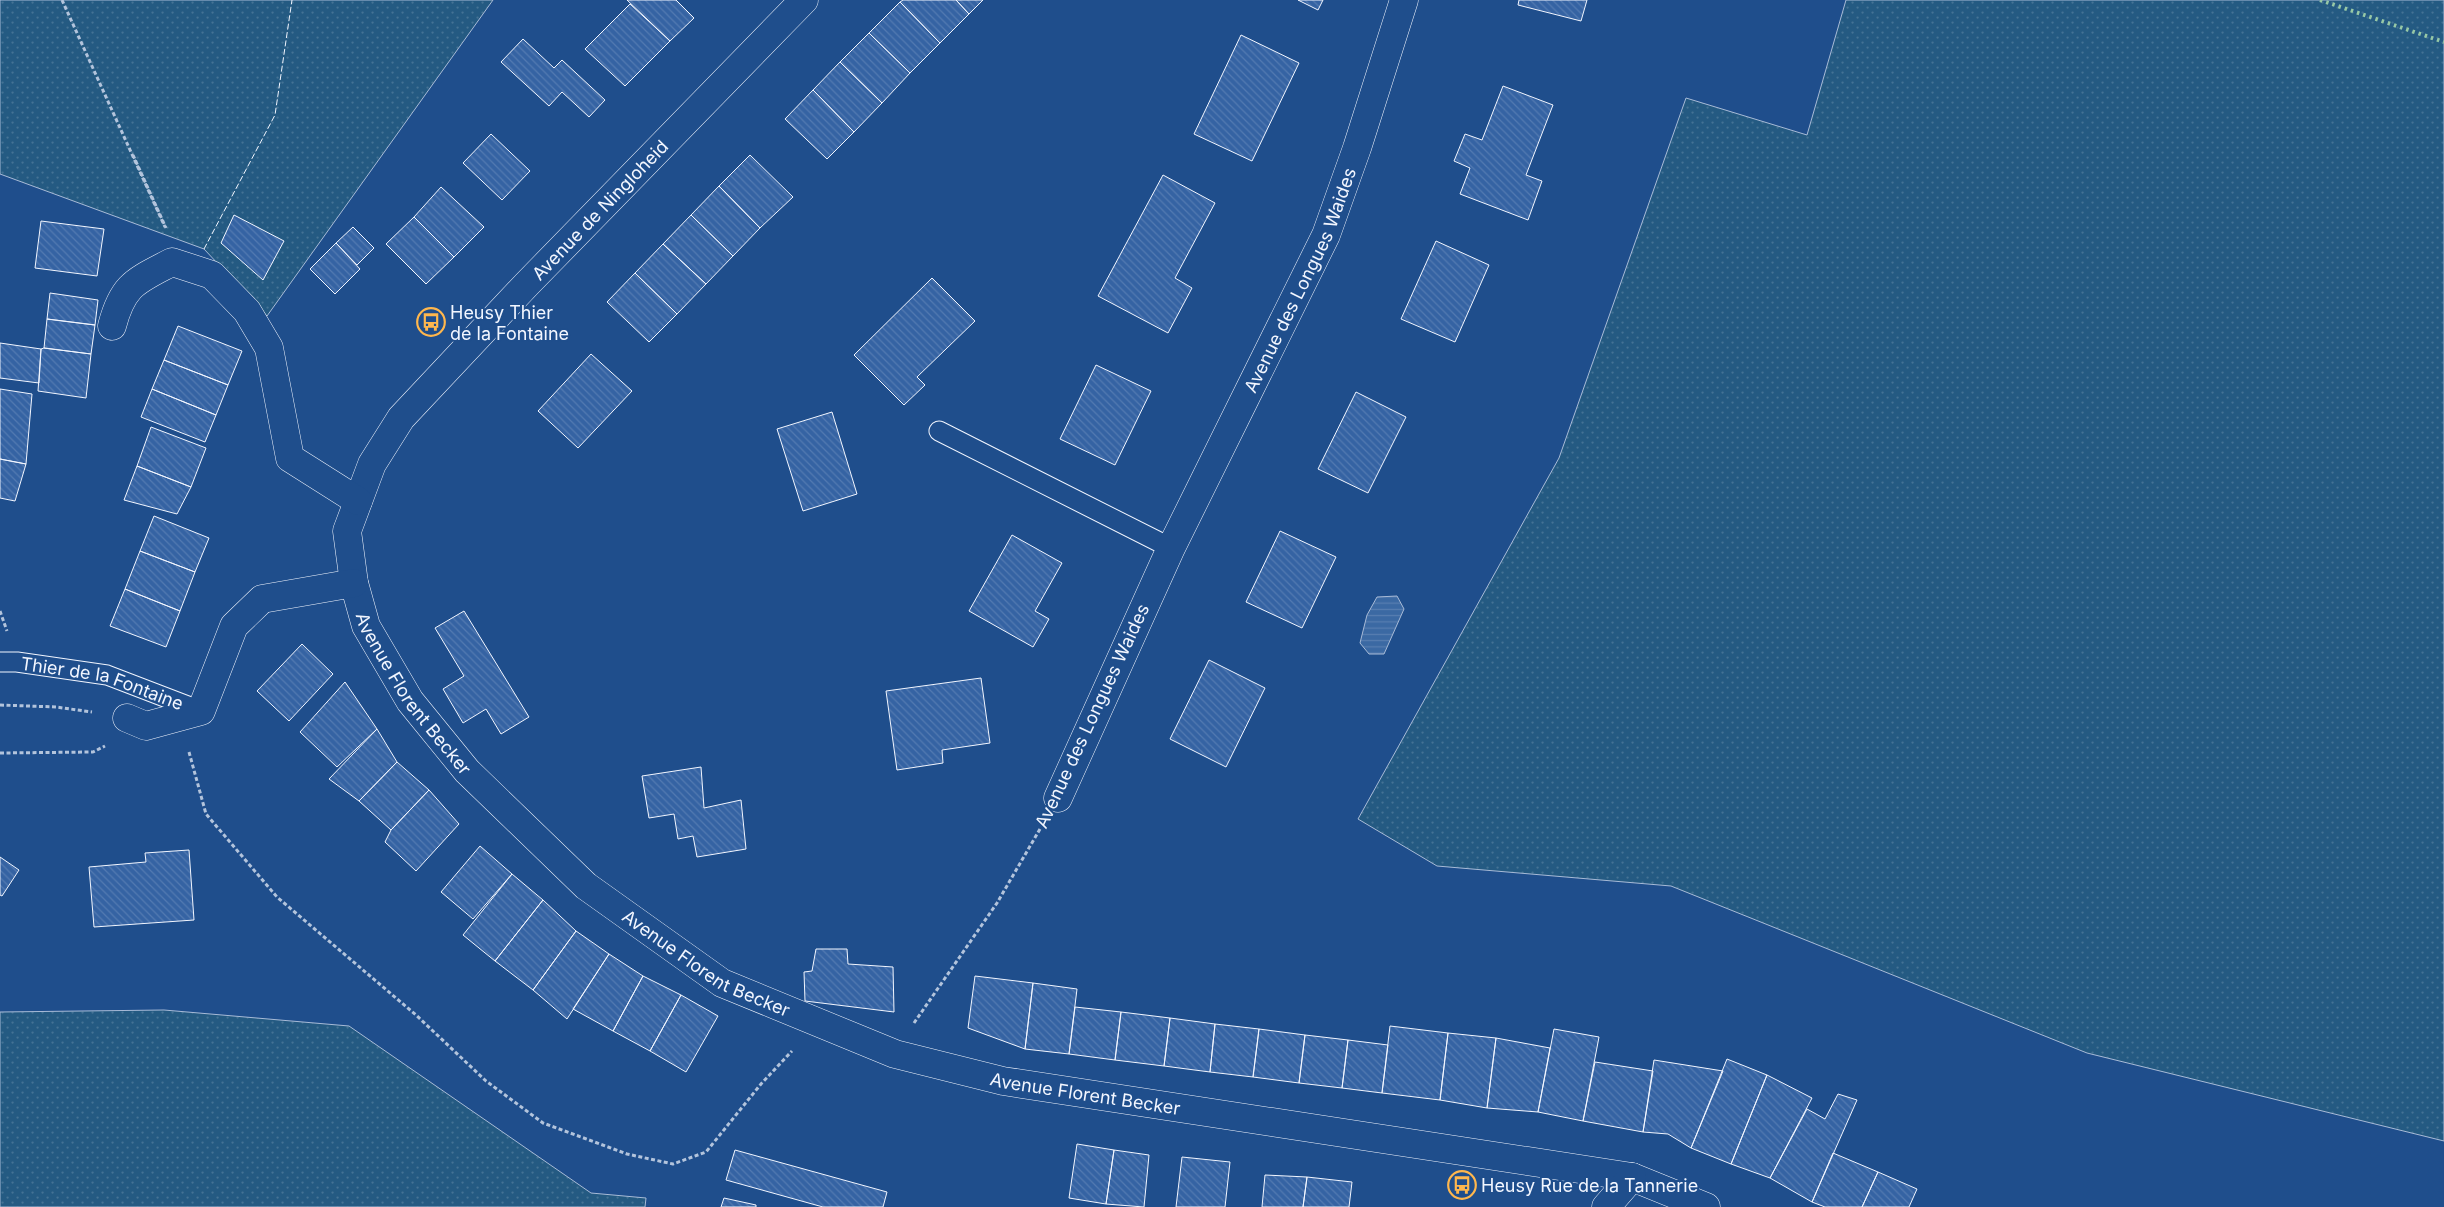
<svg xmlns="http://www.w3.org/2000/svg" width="2444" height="1207" font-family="Inter,sans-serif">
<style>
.grass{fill:url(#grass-dots);stroke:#a8bbd7}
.water{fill:url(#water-rules);stroke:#a8bbd7}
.building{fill:url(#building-back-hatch);stroke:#f2f6ff}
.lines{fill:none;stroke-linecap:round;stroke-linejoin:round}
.service-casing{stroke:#f2f6ff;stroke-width:21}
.minor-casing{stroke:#f2f6ff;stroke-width:29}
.path{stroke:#b3c4dc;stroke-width:3;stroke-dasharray:4 2.5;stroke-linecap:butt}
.service{stroke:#1f4e8c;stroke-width:19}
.minor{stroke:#1f4e8c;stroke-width:28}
.hedge{stroke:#97c8a6;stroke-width:4;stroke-dasharray:2.5 4;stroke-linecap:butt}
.fence{stroke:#f2f6ff;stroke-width:1;stroke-dasharray:6 2.5;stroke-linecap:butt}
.labels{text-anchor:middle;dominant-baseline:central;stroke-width:4;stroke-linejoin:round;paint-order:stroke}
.street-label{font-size:18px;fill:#f2f6ff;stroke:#1f4e8c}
.poi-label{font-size:18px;fill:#f2f6ff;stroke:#1f4e8c;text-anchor:start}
</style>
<defs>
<pattern id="grass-dots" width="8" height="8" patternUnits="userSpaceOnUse" patternTransform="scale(1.25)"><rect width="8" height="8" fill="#245a82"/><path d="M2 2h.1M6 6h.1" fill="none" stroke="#447295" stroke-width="1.8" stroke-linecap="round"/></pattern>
<pattern id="water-rules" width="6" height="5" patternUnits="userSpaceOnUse" patternTransform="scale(1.25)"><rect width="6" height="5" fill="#3b69a3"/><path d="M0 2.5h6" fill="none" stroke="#587fb1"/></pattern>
<pattern id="building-back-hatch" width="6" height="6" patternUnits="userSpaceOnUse" patternTransform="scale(1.25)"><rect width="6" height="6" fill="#3563a3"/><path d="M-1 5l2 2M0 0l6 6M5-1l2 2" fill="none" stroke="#537ab1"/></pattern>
</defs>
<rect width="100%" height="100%" fill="#1f4e8c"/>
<path class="grass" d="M 0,0 L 493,0 L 267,316 L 204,249 L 0,174 Z
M 1846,0 L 2444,0 L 2444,1141 L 2087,1053 L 1671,886 L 1437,866 L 1358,819 L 1559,458 L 1686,98 L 1807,135 Z
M 164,1010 L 349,1026 L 591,1193 L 646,1198 L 645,1207 L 0,1207 L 0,1012 Z"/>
<path class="water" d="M 1397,596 L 1404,609 L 1384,654 L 1369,654 L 1360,643 L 1367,615 L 1377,597 Z"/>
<path class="building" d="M 627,0 L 676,0 L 694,18 L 670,41 Z
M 903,0 L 956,0 L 969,14 L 940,43 L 900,2 Z
M 956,0 L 983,0 L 969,14 Z
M 1298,0 L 1323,0 L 1318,10 Z
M 1519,0 L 1587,0 L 1581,21 L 1518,5 Z
M 900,2 L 940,43 L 910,73 L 869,33 Z
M 630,4 L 670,41 L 625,86 L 585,49 Z
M 869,33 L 910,73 L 882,103 L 840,62 Z
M 1241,35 L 1299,63 L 1252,161 L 1194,134 Z
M 523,39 L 554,68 L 562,60 L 605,100 L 589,117 L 562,92 L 549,106 L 501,62 Z
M 840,62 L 882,103 L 854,132 L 813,90 Z
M 1503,86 L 1553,105 L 1526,175 L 1542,181 L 1528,220 L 1460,194 L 1470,168 L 1454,161 L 1465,134 L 1482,140 Z
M 813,90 L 854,132 L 827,159 L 785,119 Z
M 491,134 L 530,171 L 502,200 L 463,163 Z
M 750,155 L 793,197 L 760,228 L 719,186 Z
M 1163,175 L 1215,203 L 1175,278 L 1192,288 L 1168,333 L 1098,296 Z
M 719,186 L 760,228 L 733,256 L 691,215 Z
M 441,187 L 484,227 L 454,257 L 414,217 Z
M 234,215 L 284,241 L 263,280 L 221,243 Z
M 691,215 L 733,256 L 706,284 L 663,244 Z
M 414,217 L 454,257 L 426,284 L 386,244 Z
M 41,221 L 104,229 L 97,276 L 35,268 Z
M 353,227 L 374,248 L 357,265 L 336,243 Z
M 1436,241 L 1489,265 L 1455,342 L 1401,319 Z
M 336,243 L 360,269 L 335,294 L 310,269 Z
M 663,244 L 706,284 L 677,314 L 635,273 Z
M 635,273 L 677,314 L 649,342 L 607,302 Z
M 932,278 L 975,321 L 917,377 L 925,385 L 904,405 L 854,355 Z
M 50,293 L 98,300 L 95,325 L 47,319 Z
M 47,319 L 95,325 L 91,354 L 44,348 Z
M 178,326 L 242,351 L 228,385 L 164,360 Z
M 0,343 L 41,349 L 39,383 L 0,378 Z
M 44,348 L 91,354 L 86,398 L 38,391 L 41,349 Z
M 591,354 L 632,391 L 578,448 L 538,411 Z
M 164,360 L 228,385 L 216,415 L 152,389 Z
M 1096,365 L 1151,391 L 1115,465 L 1060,439 Z
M 0,389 L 32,394 L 26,464 L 0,459 Z
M 152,389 L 216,415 L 205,442 L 141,417 Z
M 1356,392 L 1406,417 L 1368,493 L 1318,469 Z
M 832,412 L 857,494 L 803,511 L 777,429 Z
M 151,427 L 206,448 L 191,487 L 137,466 Z
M 0,459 L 26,464 L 15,501 L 0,498 Z
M 137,466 L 191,487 L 177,514 L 124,500 Z
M 154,516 L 209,538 L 195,572 L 140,551 Z
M 1280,531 L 1336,557 L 1302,628 L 1246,602 Z
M 1012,535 L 1062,563 L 1035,611 L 1049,619 L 1033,647 L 969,611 Z
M 140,551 L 195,572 L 180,611 L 125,589 Z
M 125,589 L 180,611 L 166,647 L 110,626 Z
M 464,611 L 529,717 L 501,734 L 486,709 L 463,723 L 443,689 L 464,676 L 435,628 Z
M 302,644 L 333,674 L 289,721 L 257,691 Z
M 1209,660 L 1265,688 L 1226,767 L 1170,739 Z
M 981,678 L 990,743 L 942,750 L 943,763 L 897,770 L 886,691 Z
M 345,682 L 377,729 L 337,767 L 300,732 Z
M 377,729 L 397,762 L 359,801 L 329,779 Z
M 397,762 L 429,790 L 391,830 L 359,801 Z
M 701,767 L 704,808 L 741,800 L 746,849 L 697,857 L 693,836 L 678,839 L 674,814 L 649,818 L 642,776 Z
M 429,790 L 459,824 L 416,871 L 385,842 L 391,830 Z
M 480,846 L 512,874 L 473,919 L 441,892 Z
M 189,850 L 194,920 L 94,927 L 89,867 L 146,862 L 145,853 Z
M 0,857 L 19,870 L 2,896 L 0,895 Z
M 512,874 L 543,900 L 495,961 L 463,935 Z
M 543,900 L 576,931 L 533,990 L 495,961 Z
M 576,931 L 609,954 L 567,1019 L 533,990 Z
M 816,949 L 847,949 L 848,964 L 893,967 L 894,1012 L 805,1001 L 804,972 L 812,971 Z
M 609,954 L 643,976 L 613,1031 L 573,1009 Z
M 643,976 L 681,995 L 650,1051 L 613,1031 Z
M 975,976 L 1033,983 L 1025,1049 L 968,1028 Z
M 1033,983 L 1077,989 L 1069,1054 L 1025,1049 Z
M 681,995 L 718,1016 L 686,1072 L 650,1051 Z
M 1075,1007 L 1121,1012 L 1115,1060 L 1069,1054 Z
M 1121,1012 L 1170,1018 L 1164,1066 L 1115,1060 Z
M 1170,1018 L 1215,1024 L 1210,1072 L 1164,1066 Z
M 1215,1024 L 1259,1029 L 1253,1077 L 1210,1072 Z
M 1390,1026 L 1448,1033 L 1440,1100 L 1382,1093 Z
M 1259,1029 L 1305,1035 L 1299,1083 L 1253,1077 Z
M 1554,1029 L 1599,1037 L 1583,1121 L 1538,1112 Z
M 1448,1033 L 1496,1038 L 1487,1108 L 1440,1100 Z
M 1305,1035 L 1348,1040 L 1342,1088 L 1299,1083 Z
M 1496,1038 L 1550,1048 L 1538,1112 L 1487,1108 Z
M 1348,1040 L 1388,1045 L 1382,1093 L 1342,1088 Z
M 1727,1059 L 1767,1075 L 1731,1164 L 1691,1148 Z
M 1654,1060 L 1723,1071 L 1691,1148 L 1668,1134 L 1643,1132 Z
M 1595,1062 L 1653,1071 L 1643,1132 L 1583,1121 Z
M 1767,1075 L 1812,1098 L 1770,1178 L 1731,1164 Z
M 1838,1094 L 1857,1100 L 1812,1202 L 1770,1178 L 1807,1109 L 1825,1119 Z
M 1077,1144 L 1114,1150 L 1106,1204 L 1069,1198 Z
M 735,1150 L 887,1192 L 883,1207 L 823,1207 L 726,1180 Z
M 1114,1150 L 1149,1155 L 1144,1207 L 1106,1204 Z
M 1833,1153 L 1878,1172 L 1862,1207 L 1825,1207 L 1812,1202 Z
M 1182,1157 L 1230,1162 L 1225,1207 L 1176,1207 Z
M 1878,1172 L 1917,1189 L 1909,1207 L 1862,1207 Z
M 1265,1175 L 1307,1177 L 1303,1207 L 1262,1207 Z
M 1307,1177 L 1352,1182 L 1349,1207 L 1303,1207 Z
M 724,1198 L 756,1205 L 756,1207 L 721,1207 Z"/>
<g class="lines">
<defs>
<g id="service">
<path d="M 939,431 L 1171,548"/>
<path id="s1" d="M 0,662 L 17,662 L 107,675 L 201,711"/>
</g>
<g id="minor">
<path id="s2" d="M 804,0 L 526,285 L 401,418 L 372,464 L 347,531 L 354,583 L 366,626 L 410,701 L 467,771 L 586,886 L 722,983 L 895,1054 L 1003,1081 L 1632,1177 L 1706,1207"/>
<path d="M 112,326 C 123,284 136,281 172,262 L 212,275 L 247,311 L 269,348 L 290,458 L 358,501"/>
<path d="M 127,718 L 146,726 L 201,711 L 234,626 L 262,599 L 354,583"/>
<path id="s3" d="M 1058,798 L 1171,548 L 1326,235 L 1357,148 L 1404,0"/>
<path d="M 1606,1207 L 1632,1177"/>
</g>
</defs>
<use href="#service" class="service-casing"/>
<use href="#minor" class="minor-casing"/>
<path class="path" d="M 62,0 L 165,227
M 133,155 L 166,228
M 0,611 L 7,631
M 0,705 L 56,707 L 92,712
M 189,752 L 206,814 L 277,897 L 416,1015 L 486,1081 L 543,1123 L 627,1154 L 673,1164 L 706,1152 L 761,1084 L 792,1051
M 0,753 L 93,752 L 105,746
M 914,1023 L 997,903 L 1040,829"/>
<use href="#service" class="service"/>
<use href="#minor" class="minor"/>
<path class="hedge" d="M 2320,0 L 2444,42"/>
<path class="fence" d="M 204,249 L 275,115 L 292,0"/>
</g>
<defs>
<symbol id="bus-ring" viewBox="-11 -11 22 22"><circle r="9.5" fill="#1f4e8c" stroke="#ffb74d" stroke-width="1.5"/><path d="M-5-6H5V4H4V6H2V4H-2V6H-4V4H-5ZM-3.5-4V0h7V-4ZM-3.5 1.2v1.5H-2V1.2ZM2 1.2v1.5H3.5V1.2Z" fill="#ffb74d"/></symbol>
</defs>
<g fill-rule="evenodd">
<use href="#bus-ring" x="415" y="306" width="32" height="32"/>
<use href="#bus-ring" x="1446" y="1169" width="32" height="32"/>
</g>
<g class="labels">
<g class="street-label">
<text transform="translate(600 210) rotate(-46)">Avenue de Ningloheid</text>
<text stroke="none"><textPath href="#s3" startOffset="572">Avenue des Longues Waides</textPath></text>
<text stroke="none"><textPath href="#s1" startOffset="105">Thier de la Fontaine</textPath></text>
<text stroke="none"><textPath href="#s2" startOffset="886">Avenue Florent Becker</textPath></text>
<text transform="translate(1092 716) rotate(-65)">Avenue des Longues Waides</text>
<text stroke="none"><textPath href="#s2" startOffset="1290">Avenue Florent Becker</textPath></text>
<text stroke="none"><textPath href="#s2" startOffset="1695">Avenue Florent Becker</textPath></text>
</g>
<g class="poi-label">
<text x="450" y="312">Heusy Thier<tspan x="450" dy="21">de la Fontaine</tspan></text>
<text x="1481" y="1185">Heusy Rue de la Tannerie</text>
</g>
</g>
</svg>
